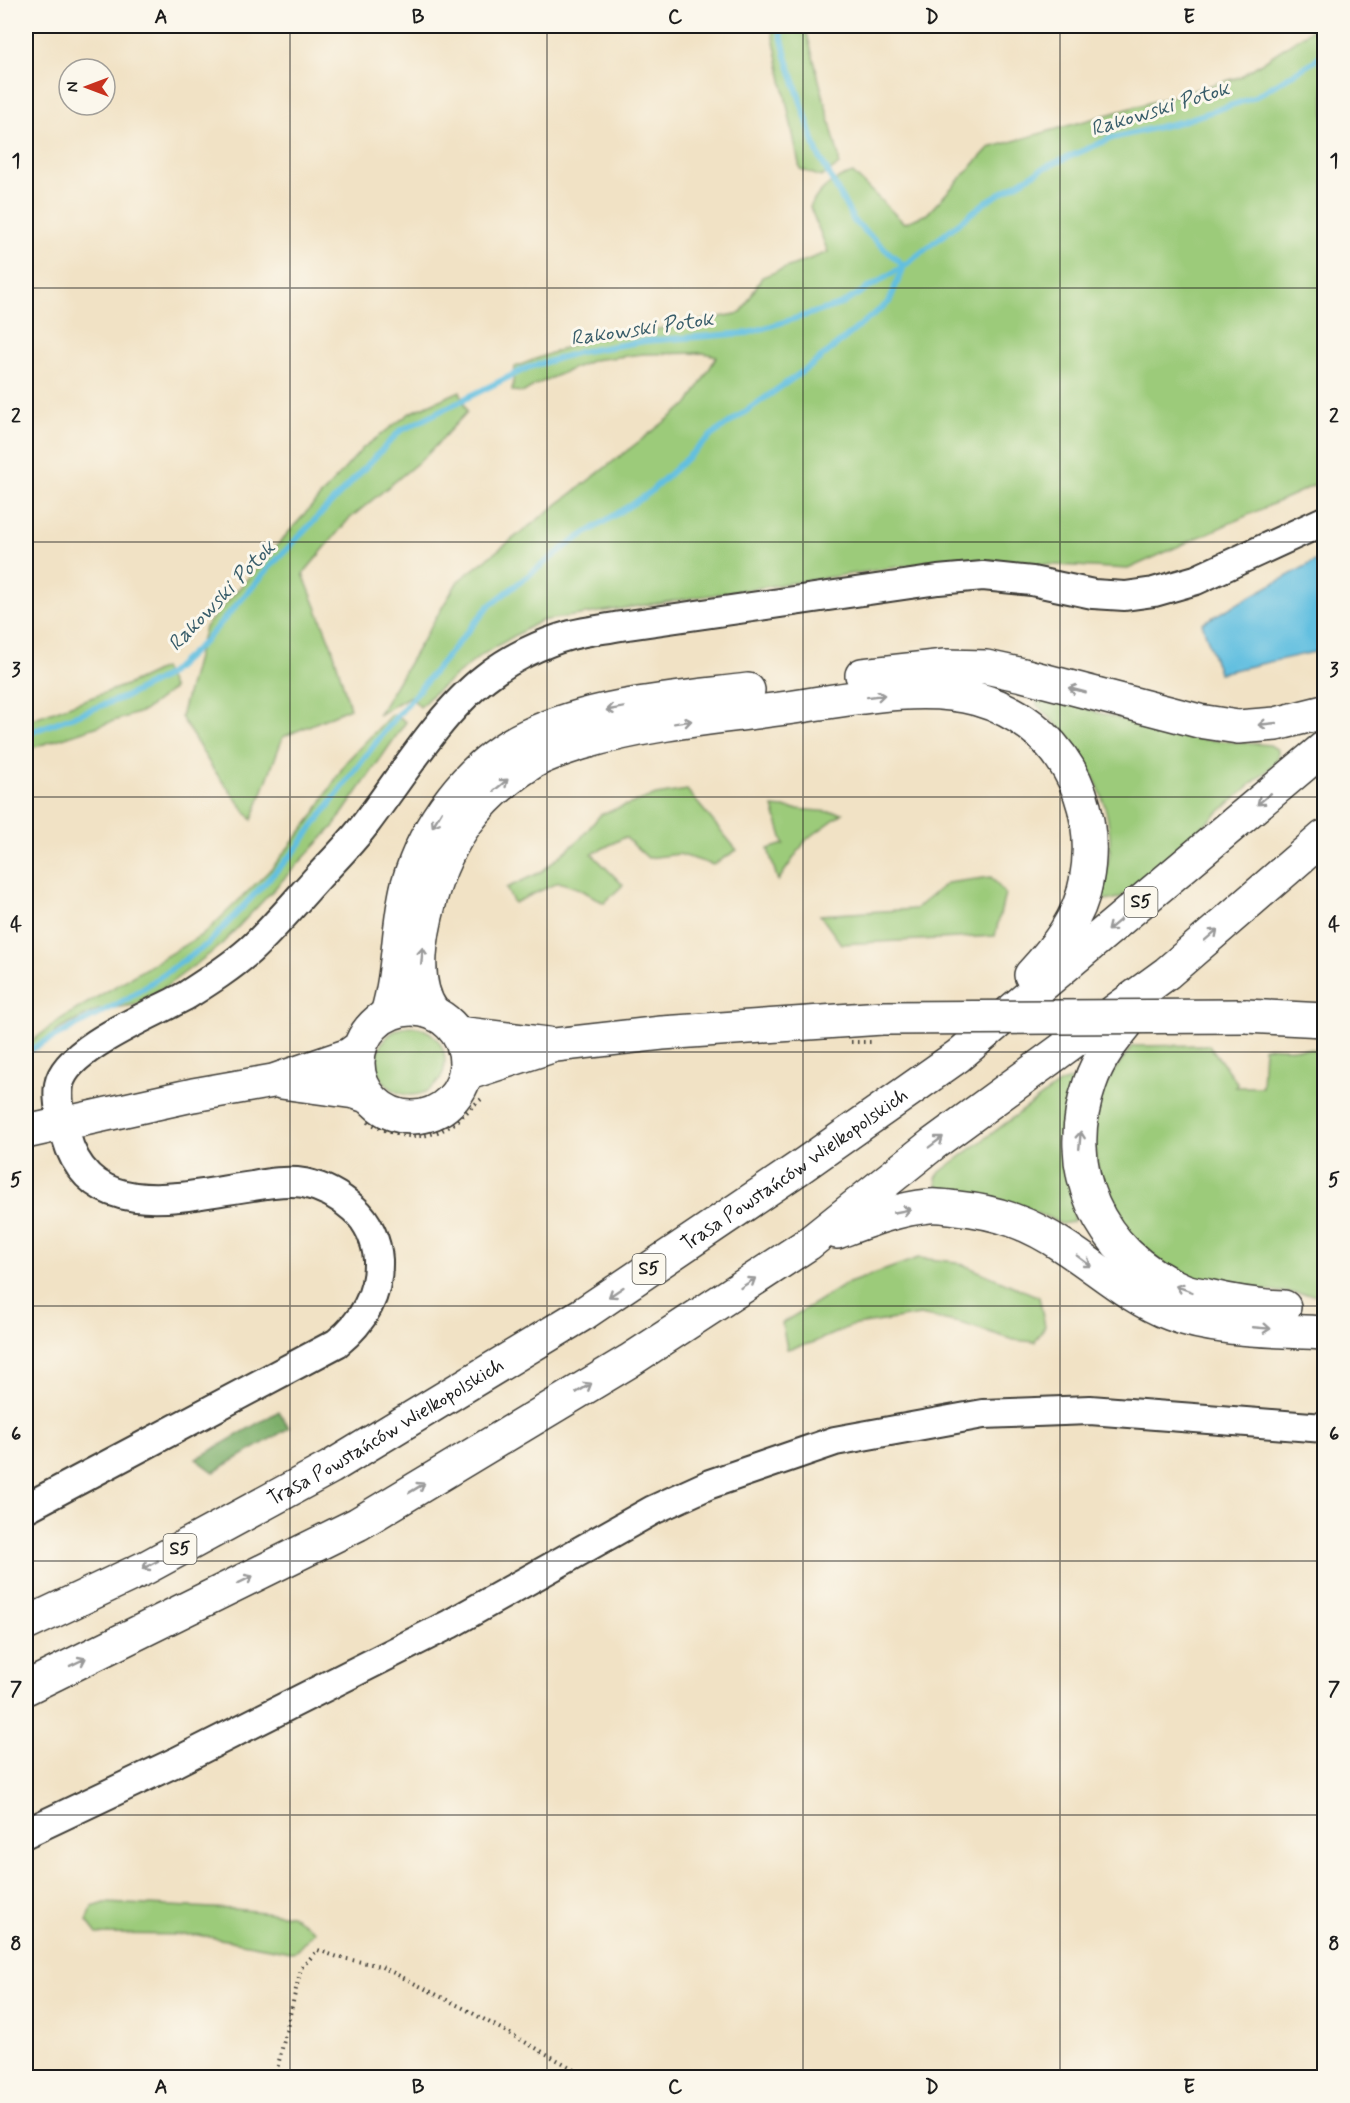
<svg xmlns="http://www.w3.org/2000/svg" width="1350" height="2103" font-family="Mynerve,sans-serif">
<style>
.green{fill:#9ccb7a;stroke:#5c744b;stroke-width:1.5}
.forest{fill:#7daf6a;stroke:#4c6643;stroke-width:1.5}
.water{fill:#62bfe0;stroke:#3f6e7e;stroke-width:1.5}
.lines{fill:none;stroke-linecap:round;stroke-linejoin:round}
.stream{stroke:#62bfe0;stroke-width:6}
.minor-casing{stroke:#3c3a35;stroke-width:32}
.major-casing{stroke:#3c3a35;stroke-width:36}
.highway-casing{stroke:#3c3a35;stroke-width:36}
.path{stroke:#3c3a35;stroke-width:4;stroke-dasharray:1.5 4.5;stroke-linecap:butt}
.minor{stroke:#fff;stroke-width:28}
.major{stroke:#fff;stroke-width:33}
.highway{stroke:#fff;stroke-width:33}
.major-bridge-casing{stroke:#3c3a35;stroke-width:36;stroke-linecap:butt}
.path-bridge{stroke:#3c3a35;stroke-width:4;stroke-dasharray:1.5 4.5;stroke-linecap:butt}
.major-bridge{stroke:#fff;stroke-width:33}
.oneway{stroke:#999}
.grid{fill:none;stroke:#1c1c1c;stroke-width:1.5;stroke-opacity:0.55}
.labels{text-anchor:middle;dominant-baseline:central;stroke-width:6;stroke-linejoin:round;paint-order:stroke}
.shield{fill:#fbf7ec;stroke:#5f5e5a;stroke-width:1.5}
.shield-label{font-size:18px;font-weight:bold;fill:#1c1c1c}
.street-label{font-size:20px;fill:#1c1c1c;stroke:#fbf7ec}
.water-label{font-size:21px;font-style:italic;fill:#385d6a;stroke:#fbf7ec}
.neatline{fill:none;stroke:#1c1c1c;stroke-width:2}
.grid-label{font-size:20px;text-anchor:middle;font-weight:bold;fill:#1c1c1c}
</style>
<rect width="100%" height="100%" fill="#fbf7ec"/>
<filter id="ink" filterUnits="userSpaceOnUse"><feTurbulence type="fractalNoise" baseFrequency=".0167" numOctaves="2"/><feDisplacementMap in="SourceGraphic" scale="12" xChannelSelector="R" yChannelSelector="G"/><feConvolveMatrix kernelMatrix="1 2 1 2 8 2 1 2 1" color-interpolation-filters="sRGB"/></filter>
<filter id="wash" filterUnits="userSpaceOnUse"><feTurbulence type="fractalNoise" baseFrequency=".008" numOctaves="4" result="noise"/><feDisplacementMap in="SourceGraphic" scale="24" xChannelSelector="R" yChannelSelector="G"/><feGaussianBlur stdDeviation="1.35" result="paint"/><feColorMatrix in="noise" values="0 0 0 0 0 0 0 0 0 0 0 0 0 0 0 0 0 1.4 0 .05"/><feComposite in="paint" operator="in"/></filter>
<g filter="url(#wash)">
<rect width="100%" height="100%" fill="#f1e2c5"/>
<path class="green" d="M 771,26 L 805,26 L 839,157 L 839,165 L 821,177 L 800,169 Z
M 1317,26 L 1324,26 L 1324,481 L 1128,569 L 950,559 L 540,621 L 483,654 L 434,693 L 420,707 L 410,696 L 378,715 L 458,581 L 689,403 L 717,356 L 703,353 L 643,354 L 593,360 L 537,384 L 524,392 L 512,391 L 515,367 L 585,340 L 642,332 L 741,313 L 762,277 L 828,252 L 810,207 C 820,188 833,179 853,173 L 904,223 L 927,214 L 989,148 L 1240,77 Z
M 460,391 L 467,412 L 426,456 L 348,520 L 303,574 L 332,647 L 350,708 L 283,737 L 252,820 L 213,769 L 181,717 L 205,627 L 363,448 L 410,413 Z
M 163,668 L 173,689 L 144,711 L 26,750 L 26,721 L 129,684 Z
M 1037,691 L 1096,712 L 1187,738 L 1270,745 L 1278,750 L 1278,761 L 1121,897 L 1111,900 L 1102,899 C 1101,882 1109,866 1110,849 C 1112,792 1078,742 1037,705 Z
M 392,714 L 406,722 L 333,827 L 219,947 L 168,985 L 135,1005 L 97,1010 L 60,1029 L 34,1051 L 27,1045 L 62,1018 L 205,933 L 272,868 L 311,819 L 346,762 Z
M 687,790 L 737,850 L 713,865 L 679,854 L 648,858 L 625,837 L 592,854 L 623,885 L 604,903 L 580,889 L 559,882 L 514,903 L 506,888 L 541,872 L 580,839 L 601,814 L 656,795 Z
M 773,807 L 843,813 L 806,840 L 778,881 L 768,849 L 784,844 Z
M 991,877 L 1005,894 L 995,936 L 841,944 L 820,915 L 915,909 L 947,883 Z
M377 1061a34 34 0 1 1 68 0a34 34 0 1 1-68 0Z
M 1209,1045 L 1238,1084 L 1235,1087 L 1262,1087 L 1264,1047 L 1324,1050 L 1324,1296 C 1275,1291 1223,1290 1176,1272 C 1169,1269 1163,1263 1157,1259 C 1110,1226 1087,1166 1097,1110 C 1102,1086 1118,1065 1132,1046 Z
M 1071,1080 L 1072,1087 C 1068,1113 1061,1140 1065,1167 C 1067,1186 1079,1204 1073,1222 L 1061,1224 L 1047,1217 L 988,1196 L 939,1194 L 936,1178 L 940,1172 L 1060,1083 Z
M 918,1258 L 957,1262 L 1039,1297 L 1045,1326 L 1035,1342 L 1014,1340 L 960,1323 L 920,1315 L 851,1326 L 812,1343 L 787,1349 L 782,1323 L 846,1284 Z
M 105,1903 L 234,1909 L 291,1915 L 315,1931 L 296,1951 L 291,1952 L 198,1935 L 97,1934 L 87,1921 L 92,1907 Z"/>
<path class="forest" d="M 279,1411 L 289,1428 L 214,1472 L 196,1459 Z"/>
<path class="water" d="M 1324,556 L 1324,650 L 1219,673 L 1202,623 Z"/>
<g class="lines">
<path class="stream" d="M 26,734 L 127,696 L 168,675 L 205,641 L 269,568 L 400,431 L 527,368 L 579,352 L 645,341 L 748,333 L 842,304 L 904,266 L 987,201 L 1046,167 L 1112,138 L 1180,122 L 1253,98 L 1313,62 L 1324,52
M 26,1052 L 127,999 L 208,944 L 294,852 L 383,733 L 489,606 L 569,544 L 648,494 L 712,435 L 812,365 L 889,302 L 904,266 L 854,221 L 817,152 L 786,56 L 779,26"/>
</g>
</g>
<g filter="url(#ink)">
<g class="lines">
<defs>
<path id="minor" d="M 26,1508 L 337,1343 C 363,1322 379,1295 378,1260 C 377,1242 368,1221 354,1209 C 340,1196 323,1187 304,1183 C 287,1180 269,1183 253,1186 C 191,1194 100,1223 70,1148 C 64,1132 56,1102 59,1085 C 65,1048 156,1013 187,995 C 209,981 231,967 250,950 C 275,927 297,900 320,875 C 336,858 353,841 367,822 C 401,777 441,712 485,678 C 509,659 541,643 571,635 C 587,631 605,629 621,626 L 938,580 L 983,576 L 1032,581 L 1093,594 L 1125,596 L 1154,592 L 1196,580 L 1324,521
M 26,1833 L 176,1762 L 450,1624 L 653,1510 L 710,1484 L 835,1441 L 983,1414 L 1090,1410 L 1324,1428"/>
<path id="major" d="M358 1063a54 54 0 1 1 108 0a54 54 0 1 1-108 0Z
M 1246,1016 L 1324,1020
M 458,1033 L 548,1044
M 466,1074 L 555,1045 L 662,1033 L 882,1018
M 281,1082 L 355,1092 L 369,1097
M 26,1132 L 193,1095 L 273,1081 L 349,1055 L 360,1047"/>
<g id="highway">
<path d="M 862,675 L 945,666 L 986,667 L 1023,675 L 1199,721 L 1238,727 L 1276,724 L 1324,712"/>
<path d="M 1140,1007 C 1121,1031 1100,1053 1090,1083 C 1060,1168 1098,1254 1181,1289 C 1189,1293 1199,1294 1208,1296 C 1233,1302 1257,1306 1284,1307"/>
<path d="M 433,1012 C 411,982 421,934 430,900 C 447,839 478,797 531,763 C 546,754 566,748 582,743 C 649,723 719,717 787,708 C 844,700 922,683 977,699 C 1059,722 1102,800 1086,882 C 1080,918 1055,949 1031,975"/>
<path d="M 387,1014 C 400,972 397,927 408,884 C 425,825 469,763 527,736 C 595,704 674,699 748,690"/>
<path d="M 837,1232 C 867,1221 897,1209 929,1206 C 938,1205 948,1207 957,1208 C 997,1212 1029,1223 1063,1246 C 1099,1269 1130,1298 1171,1314 C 1215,1331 1277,1330 1324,1333"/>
<path id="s1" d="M 26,1624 L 147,1567 L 331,1467 L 583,1314 L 799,1168 L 958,1056 L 1324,748"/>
<path d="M 26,1688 L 358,1524 L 629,1361 L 808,1244 L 933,1144 L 1167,973 L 1324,837"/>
</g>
</defs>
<use href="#minor" class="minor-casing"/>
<use href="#major" class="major-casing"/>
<use href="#highway" class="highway-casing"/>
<path class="path" d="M 368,1122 C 396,1137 421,1143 450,1126 C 462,1119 471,1106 483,1098
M 275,2078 L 301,1968 L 318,1950 L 338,1957 L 380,1966 L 465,2009 L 590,2078"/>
<use href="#minor" class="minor"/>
<use href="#major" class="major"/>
<use href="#highway" class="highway"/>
<defs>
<path id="major-bridge" d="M 882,1018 L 1246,1016"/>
</defs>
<use href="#major-bridge" class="major-bridge-casing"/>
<path class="path-bridge" d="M 851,1042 L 872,1042"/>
<use href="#major-bridge" class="major-bridge"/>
</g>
<defs><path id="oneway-shaft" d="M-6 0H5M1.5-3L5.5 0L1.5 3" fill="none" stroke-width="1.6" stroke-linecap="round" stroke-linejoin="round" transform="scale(1.5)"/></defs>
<g class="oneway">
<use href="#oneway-shaft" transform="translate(1077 690) rotate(-165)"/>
<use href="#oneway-shaft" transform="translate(876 696) rotate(-7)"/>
<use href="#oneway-shaft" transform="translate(615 709) rotate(170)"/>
<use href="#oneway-shaft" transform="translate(683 722) rotate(-9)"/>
<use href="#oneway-shaft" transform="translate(1267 724) rotate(174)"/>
<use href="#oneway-shaft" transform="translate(501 785) rotate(-39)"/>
<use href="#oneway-shaft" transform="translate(1264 799) rotate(140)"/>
<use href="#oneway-shaft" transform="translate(437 819) rotate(121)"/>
<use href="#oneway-shaft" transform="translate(1114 925) rotate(140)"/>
<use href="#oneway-shaft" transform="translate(1211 935) rotate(-41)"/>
<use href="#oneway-shaft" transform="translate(422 956) rotate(-85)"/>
<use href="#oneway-shaft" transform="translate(1080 1140) rotate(-85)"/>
<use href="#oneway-shaft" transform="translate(936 1142) rotate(-37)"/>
<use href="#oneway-shaft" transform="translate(902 1211) rotate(-11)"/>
<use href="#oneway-shaft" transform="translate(1084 1261) rotate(37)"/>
<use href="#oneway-shaft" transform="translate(748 1283) rotate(-33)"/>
<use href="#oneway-shaft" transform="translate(1184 1289) rotate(-160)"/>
<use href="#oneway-shaft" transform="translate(616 1292) rotate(146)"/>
<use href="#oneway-shaft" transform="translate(1262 1328) rotate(5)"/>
<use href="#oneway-shaft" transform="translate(584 1388) rotate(-31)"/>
<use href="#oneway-shaft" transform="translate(417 1488) rotate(-31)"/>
<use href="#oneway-shaft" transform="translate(150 1565) rotate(153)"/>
<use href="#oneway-shaft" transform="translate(245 1580) rotate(-26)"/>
<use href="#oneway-shaft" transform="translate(78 1662) rotate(-26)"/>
</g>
</g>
<path class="grid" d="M 290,26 L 290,2078M 547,26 L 547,2078M 803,26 L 803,2078M 1060,26 L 1060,2078M 26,288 L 1324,288M 26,542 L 1324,542M 26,797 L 1324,797M 26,1052 L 1324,1052M 26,1306 L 1324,1306M 26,1561 L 1324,1561M 26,1815 L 1324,1815"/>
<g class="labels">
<g class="shield">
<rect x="1124.5" y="887" width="33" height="30" rx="4.5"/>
<rect x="632.5" y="1254" width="33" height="30" rx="4.5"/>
<rect x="163.5" y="1534" width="33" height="30" rx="4.5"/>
</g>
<g class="shield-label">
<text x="1141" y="902">S5</text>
<text x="649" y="1269">S5</text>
<text x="180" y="1549">S5</text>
</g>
<g class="street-label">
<text stroke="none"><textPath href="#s1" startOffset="894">Trasa Powstańców Wielkopolskich</textPath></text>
<text stroke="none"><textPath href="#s1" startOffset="408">Trasa Powstańców Wielkopolskich</textPath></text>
</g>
<g class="water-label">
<text transform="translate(1160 109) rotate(-17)">Rakowski Potok</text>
<text transform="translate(642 329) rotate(-8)">Rakowski Potok</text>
<text transform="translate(222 596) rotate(-46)">Rakowski Potok</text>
</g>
</g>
<rect width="1350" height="2103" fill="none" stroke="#fbf7ec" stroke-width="66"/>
<g transform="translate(87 87) rotate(270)"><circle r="28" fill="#fbf7ec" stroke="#a29f99" stroke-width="1.5"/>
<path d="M0-4.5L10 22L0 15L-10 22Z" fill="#c8321e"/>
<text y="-9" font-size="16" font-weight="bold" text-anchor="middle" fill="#1c1c1c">N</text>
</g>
<rect x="33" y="33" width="1284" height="2037" class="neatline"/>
<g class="grid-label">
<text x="161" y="23">A</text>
<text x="418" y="23">B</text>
<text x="675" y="23">C</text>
<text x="932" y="23">D</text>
<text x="1189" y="23">E</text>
<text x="16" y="167">1</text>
<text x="1334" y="167">1</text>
<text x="16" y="422">2</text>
<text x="1334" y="422">2</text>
<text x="16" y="676">3</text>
<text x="1334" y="676">3</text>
<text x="16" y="931">4</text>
<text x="1334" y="931">4</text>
<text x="16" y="1186">5</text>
<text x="1334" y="1186">5</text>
<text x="16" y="1440">6</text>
<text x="1334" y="1440">6</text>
<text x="16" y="1695">7</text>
<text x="1334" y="1695">7</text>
<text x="16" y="1950">8</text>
<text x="1334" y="1950">8</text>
<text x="161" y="2093">A</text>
<text x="418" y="2093">B</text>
<text x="675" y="2093">C</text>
<text x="932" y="2093">D</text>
<text x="1189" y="2093">E</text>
</g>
</svg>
